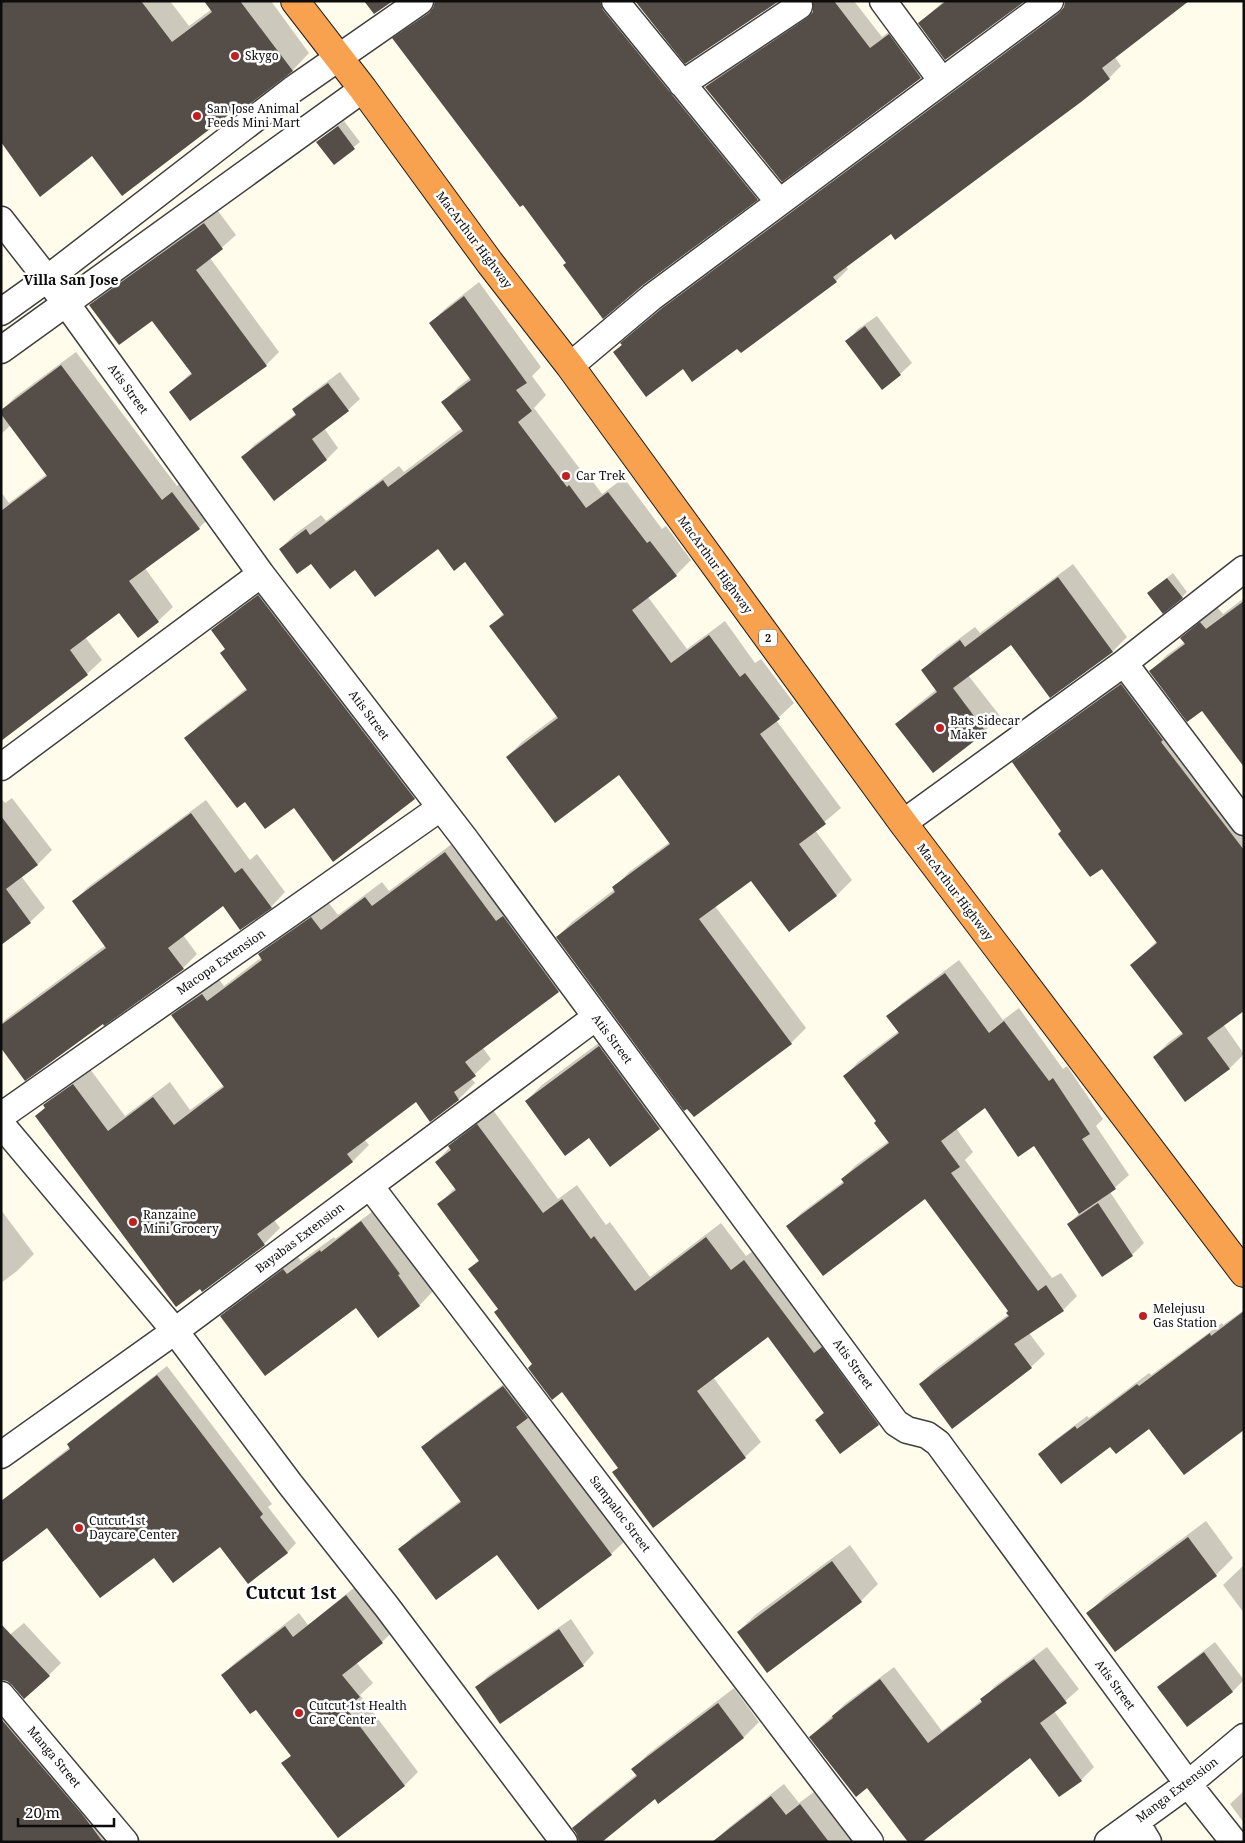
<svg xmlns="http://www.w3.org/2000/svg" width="1245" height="1843" font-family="'Noto Serif',serif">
  <rect width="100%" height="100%" fill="#fffceb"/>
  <path fill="#0003" d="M1,1H170L189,26L212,9L206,1H271L309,53L293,70L234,114L231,111Z
    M436,1H621L771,185L757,199L567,263L524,203L394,39L408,25L435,6Z
    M814,1H854L882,37L901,23L932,65L920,77L782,180L706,87L718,75L814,11Z
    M944,1H1023L919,23Z
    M1065,7L1115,57L1121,66L1109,78L891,233L846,266L848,269L836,281L738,347L683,367L615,352L634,331L675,296Z
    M344,121L360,142L334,163L317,142Z
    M218,211L236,235L210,258L279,352L266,365L170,392L192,372L152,319L91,305L104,292Z
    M479,282L541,367L532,376L546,395L534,408L583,473L585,471L602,494L624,478L662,529L666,526L691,560L676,575L648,597L687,649L725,621L755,663L761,659L794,703L776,720L841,808L815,830L852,880L837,895L789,931L751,879L715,906L806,1028L791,1043L557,937L572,922L615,889L614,888L629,872L670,842L619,774L507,757L522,742L558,715L491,626L504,613L466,560L439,548L355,568L311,562L280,549L295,534L321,515L326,521L399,466L404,472L462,428L443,402L458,387L471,377L430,323L446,308Z
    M877,316L912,363L900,374L847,341L858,329Z
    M76,352L177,486L187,478L213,514L199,528L145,568L173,607L158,621L138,637L119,611L85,637L102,660L87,674L1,739V492L9,503L47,474L11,425L1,434V406L3,409L15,397Z
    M340,372L360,399L348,410L324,428L338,448L327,459L274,499L243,457L254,445L297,413L294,409L305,398Z
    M1073,564L1127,637L1113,651L1050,696L1011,643L968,675L1000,716L985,731L933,772L897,724L911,710L937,689L923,670L937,655L975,627L980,633Z
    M1173,573L1187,592L1182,597L1154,588Z
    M272,582L428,785L415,798L334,861L294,806L245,801L186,739L199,725L247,688L226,648L213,630L226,616Z
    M1244,598V765L1203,709L1151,671L1167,655L1185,642L1182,638L1198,622L1217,607L1223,614Z
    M1137,670L1244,816V1009L1223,1024L1244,1054L1230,1068L1186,1100L1154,1057L1169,1042L1183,1032L1132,965L1157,941L1102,867L1062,831L1014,763L1029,747Z
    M1,798L5,803L12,798L52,850L38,864L21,876L45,908L30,922L1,944Z
    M206,800L250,860L257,854L285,892L271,907L223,905L183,935L197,954L183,968L103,1023L1,1046V1024L6,1019L106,945L73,902L88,887Z
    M461,837L575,975L558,991L483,1048L491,1059L471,1078L475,1083L459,1099L431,1120L416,1100L364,1139L369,1145L353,1161L274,1220L280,1228L264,1244L36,1116L46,1107L44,1105L61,1089L90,1069L125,1116L170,1082L190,1110L224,1085L172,1015L188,999L218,978L224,986L262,957L260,954L276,938L328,902L338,915L382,882L389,891Z
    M959,960L1003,1020L1019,1008L1063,1069L1067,1066L1103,1119L1096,1126L1129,1175L1110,1192L1144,1243L1132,1255L1102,1275L1068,1224L1080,1213L1035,1144L986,1106L956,1128L973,1152L965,1160L1052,1278L1061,1273L1077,1296L1063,1310L1029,1333L1045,1354L1031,1367L921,1384L934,1370L1009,1314V1311L925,1197L788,1226L801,1213L844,1181L842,1179L856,1165L889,1141L877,1121L845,1076L858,1062L899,1031L888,1017L902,1003Z
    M615,1031L675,1113L660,1128L611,1165L589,1136L526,1101L542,1085Z
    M493,1110L558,1199L577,1185L606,1225L610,1222L650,1277L721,1223L746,1256L760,1246L893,1409L878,1424L816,1420L825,1411L769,1336L713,1377L761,1442L745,1457L653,1526L619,1467L562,1391L533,1364L499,1309L470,1269L480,1259L439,1204L455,1188L436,1162L465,1131Z
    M376,1209L433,1291L420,1305L378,1336L357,1307L222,1316L236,1302L297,1256L301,1261L334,1237L335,1239Z
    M1,1210L34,1254L17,1271L1,1283Z
    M1244,1310V1429L1150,1427L1110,1445L1040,1454L1051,1443L1087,1416L1089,1418L1149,1373L1151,1375L1222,1323L1223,1325Z
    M167,1366L272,1504L268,1507L296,1543L287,1553L220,1545L154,1556L20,1488L29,1479L70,1447L68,1444L78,1435Z
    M517,1374L529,1415L624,1542L611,1554L400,1550L412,1537L461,1500L423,1447L435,1435Z
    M1206,1521L1233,1558L1216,1575L1088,1614L1105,1596Z
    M850,1545L878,1584L861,1601L767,1671L738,1632L755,1615Z
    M1244,1565V1613L1223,1585Z
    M360,1583L396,1628L382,1642L356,1662L373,1683L360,1695L418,1772L404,1786L283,1764L292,1755L256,1708L222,1675L236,1662L299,1613L308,1625Z
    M571,1619L594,1653L583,1665L477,1687L488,1676Z
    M24,1623L61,1663L49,1675L7,1680L1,1642Z
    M1215,1642L1244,1680L1233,1691L1159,1687L1171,1676Z
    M1047,1647L1079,1689L1054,1711L1094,1767L1081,1780L1031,1757L868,1787L810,1737L846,1703L894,1667L942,1731L982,1700L995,1686Z
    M734,1688L759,1722L744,1737L659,1802L655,1797L580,1839L574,1828L589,1813L637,1774L633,1769L648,1754Z
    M1,1692L125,1842H1Z
    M784,1784L799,1803L814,1792L852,1842H714L727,1829Z
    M1244,1791V1823L1230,1804Z"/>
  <path fill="#554e48" d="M1,1H141L172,42L212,12L204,1H240L293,71L234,116L231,113L122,196L92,156L40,197L1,142Z
    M364,1H393L374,14Z
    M435,1H600L603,10L758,200L643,285L603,319L563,265L566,263L523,205L520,207L392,38L429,13L433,8Z
    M635,1H779L685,64Z
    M813,1H834L870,48L889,34L921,78L782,182L705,87L807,18L813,12Z
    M946,1H1025L945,60L918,23Z
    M1065,1H1189L1102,68L1110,79L1081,102L895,240L891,234L833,277L837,282L741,353L737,349L692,382L683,369L646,397L613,352L622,345L620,343L661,309L1059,13L1064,7Z
    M338,126L355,149L334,165L316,142Z
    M204,223L223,249L196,270L267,366L190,421L169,392L192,374L152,321L119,345L89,305Z
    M464,296L527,383L516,390L532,411L518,422L567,487L569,485L586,508L608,492L647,543L650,541L677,576L632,610L671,663L709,635L740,677L745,673L780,719L760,734L826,824L799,844L837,896L789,932L751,881L699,919L792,1044L694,1117L687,1109L684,1111L556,937L615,892L612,887L670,844L619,775L555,823L506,757L558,718L489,626L504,615L465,562L454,571L438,549L375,597L355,570L330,589L311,564L297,574L279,549L306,529L310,535L383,480L388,487L463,431L441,402L471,380L429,323Z
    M865,326L901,375L882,390L845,341Z
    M61,365L162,500L172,492L200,529L129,581L159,622L138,638L119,613L70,650L88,675L1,741V511L47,476L1,414V410Z
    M328,383L349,411L312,439L327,460L274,501L241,457L296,415L292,409Z
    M1058,577L1113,652L1050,698L1011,645L953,688L986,732L933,773L895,724L937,692L921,670L960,640L965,647Z
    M1167,578L1183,598L1163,614L1147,593Z
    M258,595L415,799L333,862L294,808L265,829L245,802L237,808L184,738L247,690L220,653L225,649L211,630Z
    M1244,601V767L1202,711L1187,722L1149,671L1185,644L1180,638L1200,622L1206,629Z
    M1121,684L1163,740L1161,742L1244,850V1011L1207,1038L1230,1069L1185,1102L1153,1057L1183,1034L1130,965L1157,943L1102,869L1090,877L1058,834L1061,831L1012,762Z
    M191,813L235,873L242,868L272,908L240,930L223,906L168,948L184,969L104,1026L103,1024L25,1081L1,1048V1025L106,948L72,901Z
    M1,816L38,865L6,889L31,923L1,945Z
    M445,852L496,921L503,916L559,992L465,1062L476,1076L454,1092L459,1100L430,1122L416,1102L347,1154L353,1162L257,1234L265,1245L202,1292L200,1289L176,1307L35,1116L45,1108L43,1105L73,1084L108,1131L153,1097L174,1125L224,1087L171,1015L202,994L207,1001L262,960L258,954L311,917L321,930L365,897L372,906Z
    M945,973L989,1033L1004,1021L1049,1081L1053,1078L1090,1134L1082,1139L1116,1189L1079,1214L1034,1146L1018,1157L985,1108L941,1141L960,1167L951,1173L1038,1291L1046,1285L1064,1311L1014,1344L1032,1368L952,1429L919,1384L1009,1316L1006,1313L1008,1311L925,1199L823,1276L786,1226L844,1183L841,1179L889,1143L874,1123L876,1121L843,1076L899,1033L886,1016Z
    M599,1046L660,1129L610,1167L589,1138L565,1156L525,1101Z
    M477,1124L543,1213L562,1199L591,1239L594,1236L635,1291L706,1237L731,1270L744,1260L814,1353L822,1347L879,1425L840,1454L815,1420L824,1413L768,1337L697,1391L746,1458L653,1528L612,1472L618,1468L562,1392L552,1400L528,1368L532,1364L494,1312L498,1309L468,1269L479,1261L437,1204L456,1190L435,1162L451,1150L448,1146Z
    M1098,1203L1133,1256L1102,1277L1067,1224Z
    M361,1221L400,1274L398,1275L420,1306L378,1338L356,1308L265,1376L220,1316L283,1269L287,1274L320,1250L321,1252Z
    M1244,1311V1430L1184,1475L1149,1429L1116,1454L1110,1447L1061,1484L1038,1454L1075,1426L1077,1429L1137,1384L1139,1386L1210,1333L1211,1336Z
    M157,1375L263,1514L260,1517L288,1553L248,1584L220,1547L173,1583L154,1558L100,1598L47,1528L1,1563V1501L70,1449L67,1444Z
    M503,1386L528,1418L516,1427L612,1555L538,1610L497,1555L436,1600L398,1549L461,1502L421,1447Z
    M1188,1537L1217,1576L1115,1652L1086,1613Z
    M832,1561L862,1602L767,1673L737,1632Z
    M346,1595L383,1643L342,1675L360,1697L346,1708L405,1786L338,1838L281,1763L291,1756L256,1710L250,1714L221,1675L285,1626L293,1637Z
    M1,1624L50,1676L24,1699L12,1685L7,1681L1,1680Z
    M559,1629L584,1666L500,1724L475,1687Z
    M1204,1652L1233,1692L1187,1727L1157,1687Z
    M1034,1659L1067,1703L1040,1723L1082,1781L1059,1797L1030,1758L922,1842H908L867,1788L856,1797L809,1737L833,1718L832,1716L880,1679L928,1743L982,1702L980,1699Z
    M718,1703L744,1738L658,1804L655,1799L602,1842H579L576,1833L572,1828L637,1776L631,1769Z
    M1,1719L82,1814L103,1842H1Z
    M771,1796L786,1815L800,1804L829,1842H712Z"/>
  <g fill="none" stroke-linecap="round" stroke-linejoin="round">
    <defs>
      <path id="street" d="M615,1L779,202
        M883,1L942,81
        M682,84L799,6
        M1,220L66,303L261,574L465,839L896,1423L907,1430L927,1435L938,1443L1188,1784L1234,1842
        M1,312L47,279L292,90L420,1
        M1,350L363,89
        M570,366L652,297L1050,1
        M1124,663L1244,822
        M1,767L261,574
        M903,823L1124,663L1244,569
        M1,1116L440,808
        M1,1124L175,1331L290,1484L387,1607L564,1842
        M370,1186L870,1842
        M1,1455L175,1331L596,1017
        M1,1695L125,1842
        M1136,1822L1148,1842
        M1108,1842L1188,1784L1244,1737"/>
      <path id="highway" d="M295,1L363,89L490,263L570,366L903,823L1244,1273"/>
    </defs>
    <use href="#street" stroke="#3f3f3f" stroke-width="29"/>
    <use href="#highway" stroke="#1d1d1d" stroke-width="30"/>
    <use href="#street" stroke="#fff" stroke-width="26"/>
    <use href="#highway" stroke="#f8a250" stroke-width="28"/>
  </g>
  <g fill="#bf2123" stroke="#fff" stroke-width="2">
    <circle cx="235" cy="56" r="5"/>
    <circle cx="197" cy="116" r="5"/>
    <circle cx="566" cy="476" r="5"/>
    <circle cx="940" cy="728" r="5"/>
    <circle cx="133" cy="1222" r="5"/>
    <circle cx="1143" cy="1316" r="5"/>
    <circle cx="79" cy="1528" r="5"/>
    <circle cx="299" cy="1713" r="5"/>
  </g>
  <g text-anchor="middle" stroke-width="5" stroke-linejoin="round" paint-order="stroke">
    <rect fill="#fff" stroke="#555" stroke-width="1" x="759" y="629.5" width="18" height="17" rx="4"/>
    <g font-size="11" font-weight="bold" fill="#0c0c0c">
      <text x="768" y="642">2</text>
    </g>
    <g font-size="12" fill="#0c0c0c" stroke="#fff" text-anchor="start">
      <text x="245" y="60">Skygo</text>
      <text x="207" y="113">San Jose Animal<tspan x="207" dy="14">Feeds Mini Mart</tspan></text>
      <text x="576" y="480">Car Trek</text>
      <text x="950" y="725">Bats Sidecar<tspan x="950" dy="14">Maker</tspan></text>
      <text x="143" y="1219">Ranzaine<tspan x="143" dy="14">Mini Grocery</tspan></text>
      <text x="1153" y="1313">Melejusu<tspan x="1153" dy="14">Gas Station</tspan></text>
      <text x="89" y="1525">Cutcut 1st<tspan x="89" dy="14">Daycare Center</tspan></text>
      <text x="309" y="1710">Cutcut 1st Health<tspan x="309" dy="14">Care Center</tspan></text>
    </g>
    <g font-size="12" fill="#0c0c0c" stroke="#fff">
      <text transform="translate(474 240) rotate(53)" y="4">MacArthur Highway</text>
      <text transform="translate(128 389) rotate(54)" y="4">Atis Street</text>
      <text transform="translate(715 565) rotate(54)" y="4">MacArthur Highway</text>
      <text transform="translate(369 715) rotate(53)" y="4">Atis Street</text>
      <text transform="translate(955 892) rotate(53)" y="4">MacArthur Highway</text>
      <text transform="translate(221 962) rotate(-35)" y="4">Macopa Extension</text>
      <text transform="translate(612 1039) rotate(53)" y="4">Atis Street</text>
      <text transform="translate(300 1238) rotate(-37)" y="4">Bayabas Extension</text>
      <text transform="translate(853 1364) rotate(54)" y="4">Atis Street</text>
      <text transform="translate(620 1514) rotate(53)" y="4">Sampaloc Street</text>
      <text transform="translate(1115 1685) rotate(54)" y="4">Atis Street</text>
      <text transform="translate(54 1757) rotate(50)" y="4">Manga Street</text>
      <text transform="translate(1177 1790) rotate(-37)" y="4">Manga Extension</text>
    </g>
    <g font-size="14" font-weight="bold" fill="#0c0c0c" stroke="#fff">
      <text x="71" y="285">Villa San Jose</text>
    </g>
    <g font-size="18" font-weight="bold" fill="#0c0c0c" stroke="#fff">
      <text x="291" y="1599">Cutcut 1st</text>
    </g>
  </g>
  <rect width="1245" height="1843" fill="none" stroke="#0c0c0c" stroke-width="5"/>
  <path d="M18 1818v8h96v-8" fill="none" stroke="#0c0c0c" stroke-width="2.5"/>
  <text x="25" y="1818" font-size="15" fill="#0c0c0c" stroke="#ffffff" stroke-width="4" paint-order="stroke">20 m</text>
</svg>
